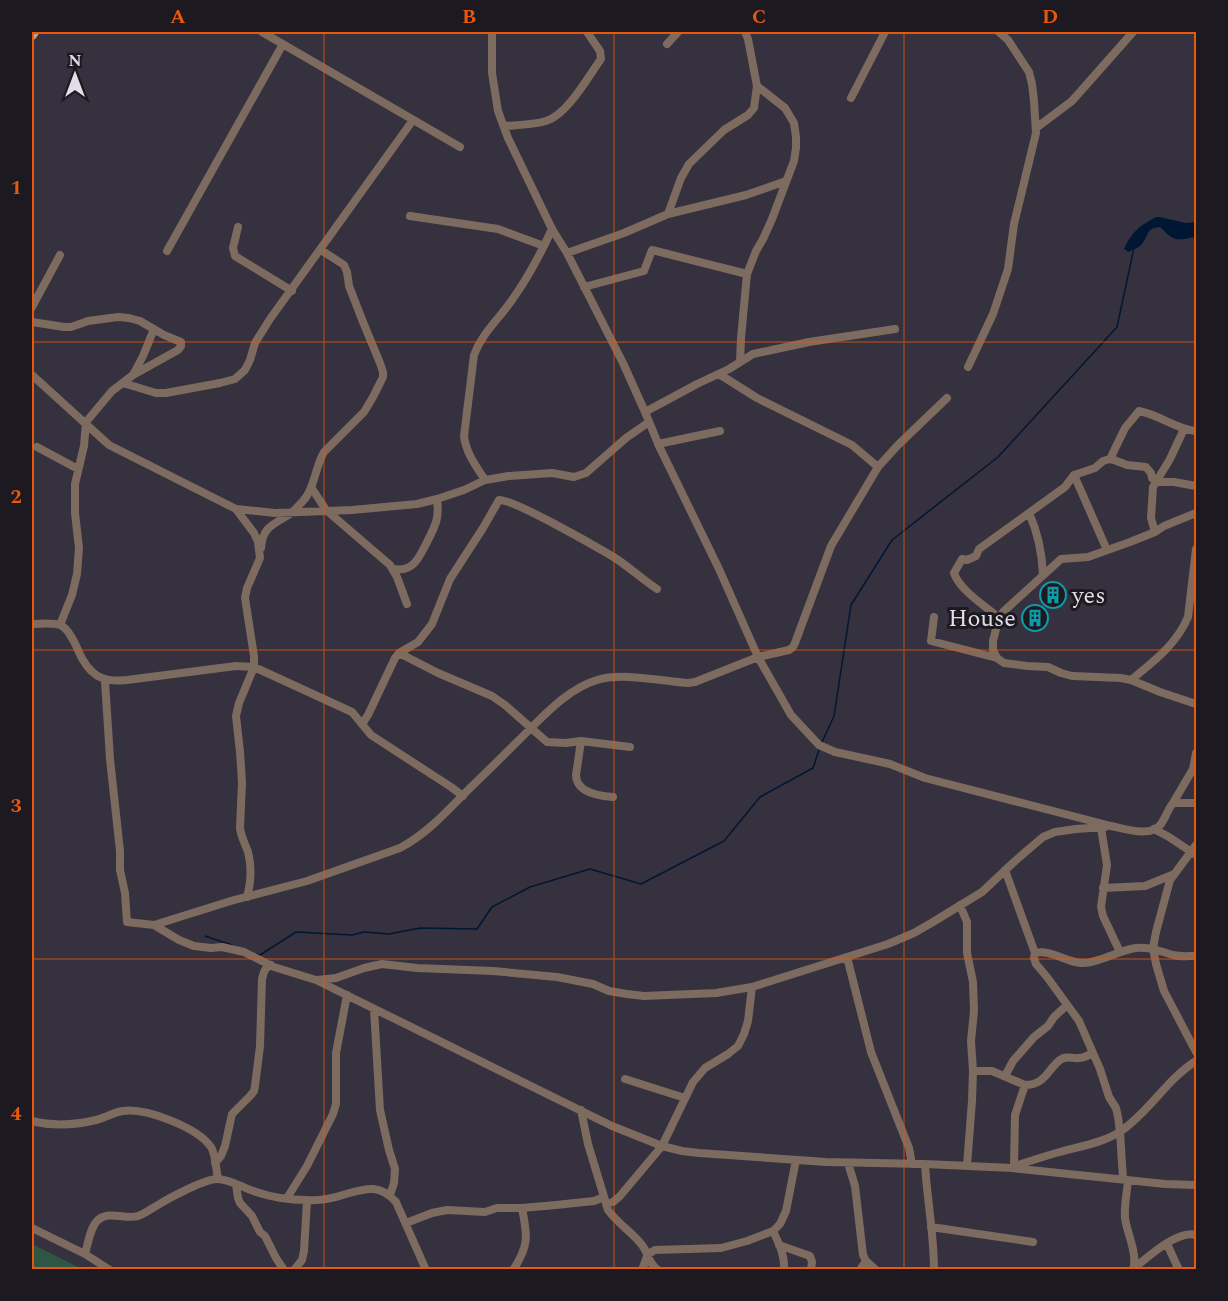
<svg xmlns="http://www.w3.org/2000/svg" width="1228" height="1301" font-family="Spectral,serif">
  <rect width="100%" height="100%" fill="#36313e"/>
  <path fill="#2f5645" d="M32,1244L82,1269H32Z"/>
  <path fill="#001734" d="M1156,217H1160L1186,223L1196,222V237C1175,240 1176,243 1160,227C1146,228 1149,235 1142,244C1139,248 1133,249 1129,252L1124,249C1132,232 1139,226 1156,217Z"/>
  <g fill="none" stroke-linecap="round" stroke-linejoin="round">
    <path stroke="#001734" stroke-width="1.5" d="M822,742L834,716L851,605L892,540L998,457L1117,327L1134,248
      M205,936L232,945
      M257,954L260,955L296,932L352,935L364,932L389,934L420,928L477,929L492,907L530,887L590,869L641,884L724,841L760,797L813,768L819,750"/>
    <path stroke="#7d6b5f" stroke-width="8" d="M262,32L460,147
      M492,32V73L498,111L508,138L552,229L567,253L623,363L645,412L659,446L719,569L758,657L791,715L819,745L835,752L890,764L925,778L1111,826C1125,829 1152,838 1161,824C1166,817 1168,809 1173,803H1196
      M667,44L678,32
      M851,98L885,32
      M504,126C517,125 533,125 546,121C567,115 588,77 601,59L600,51L587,32
      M1036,128L1072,101L1133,32
      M668,214L681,178L689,164L724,130L748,115L754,108L757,86L748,39L745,32
      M410,216L498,229L544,246
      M238,227L233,248L235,256L292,291
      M167,251L283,44
      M567,253L624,233L668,214L746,195L786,181
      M584,287L644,271L652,250L747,274
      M32,307L60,255
      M32,322L64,327H71L88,321L118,317L129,318L140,321L164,335L181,342V346L178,350L133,375
      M740,362L741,338L747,274L756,251L763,239L772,219L794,161L796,148V137L794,123L785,108L757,86
      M968,367L993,314L1008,269L1014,224L1036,133L1034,101L1032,84L1029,72L1008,40L999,32
      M719,374L757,398L852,445L878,467
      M32,375L109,445L236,509L254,533L258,542L260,558L247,588L245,598L254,656V667L239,703L236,716L240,752L242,782L240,828C241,837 245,843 248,852C252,867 251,882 247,897
      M123,383L156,393H166L220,383L235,379L245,370L250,360L255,343L270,319L413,120
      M645,412L697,384L729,369L753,354L809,342L895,329
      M658,444L720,431
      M37,447L78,469
      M1110,459L1125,428L1139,411C1160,415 1176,429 1196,431
      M1074,475L1107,550
      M485,480C476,466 466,453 464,436L474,355C482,333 499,319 512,300C527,279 541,253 552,229
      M311,487L326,510L390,565L397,577L407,604
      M236,509L275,513L352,510L417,504L437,499L464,490L485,480L509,476L552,473L574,477L586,473L626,438L649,422
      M1029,513C1038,533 1042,553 1043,574
      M1196,513L1164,526L1155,532L1130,542L1088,557L1061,559L1003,612L996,629L993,641V650L997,658L1004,663L1027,666L1048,667L1061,673L1072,676L1121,678L1131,680L1160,692L1196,704
      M1155,532L1151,518L1153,487L1170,459L1184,429
      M261,548C263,526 273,525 290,514C294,511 299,505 303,501C315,488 315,467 324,452L364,412L373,397L383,377V372L380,363L363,322L349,286L347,272L344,265L321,250
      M393,569C412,572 418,560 425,546C434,528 440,520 437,499
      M934,617L931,641L997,658
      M1000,619C986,606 960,591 954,573L962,559L967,560L976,556L979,549L1065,487L1074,475L1095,468L1103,461L1110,459L1114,460L1127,465L1146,467L1151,473L1152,478L1156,482H1174L1196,486
      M32,624C40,624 52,622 60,625C64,627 68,631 70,635C76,643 78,652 83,660C94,679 107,682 127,680L236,666L254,667L352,712L371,735L451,787L463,796
      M60,625L72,595L77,574L79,548L75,513V484L84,446L86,422L112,391L133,375L143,356L154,329
      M399,653L438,673L492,696L505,705L547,742L566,743L581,741L630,747
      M1131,680C1154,661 1176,645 1188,617L1196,549
      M105,681L110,759L120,851V870L125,893L127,922L154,925L179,940L194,946L211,948L222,947L244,952L274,967L316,980L612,1126L662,1146L682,1151L699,1153L826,1162L925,1164L1012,1168L1165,1184L1196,1185
      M362,724L368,715L395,658L399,653L418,642L432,624L450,579L483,528L499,500C513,499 595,546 612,556C628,566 642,579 657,589
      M581,741L576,775C576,793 599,796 613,797
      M1173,803L1193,769L1196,753
      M1101,828L1107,865L1101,907L1103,916L1120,952
      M1154,829L1169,837L1196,855
      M1196,845L1170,880L1156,932L1153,948L1156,964L1164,991L1196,1052
      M1005,870L1035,953L1034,958L1036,964L1047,977L1079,1021L1100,1069L1109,1097L1116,1108L1118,1117L1120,1132L1123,1179
      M1103,888L1145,886L1172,875
      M960,905L967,922V953L973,982L974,1011L971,1041L973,1071L972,1101L967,1165
      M154,925L234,900L307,881L400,848C428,833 447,811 469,789C490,769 511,748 531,728C550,709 571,688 597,680C621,672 662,681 688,683L695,682L758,657L789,650L793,647L795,643L831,546L878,467L898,445L947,398
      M1035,953C1050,949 1066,962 1081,963C1097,964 1119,950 1136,948C1151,947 1159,951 1173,955C1181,957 1189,956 1196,956
      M847,957L871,1052L909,1148L912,1164
      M317,980L336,978L364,968L382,964L417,968L493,971L557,977L593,984L609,991L627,994L644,996L716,993L752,987L888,944L914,933L933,922L982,892L1015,861L1043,837L1055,832L1076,829L1105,827
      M374,1009L380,1110L389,1150L395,1169L394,1183L390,1195
      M973,1071H992L1025,1085C1045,1085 1047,1070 1060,1060C1066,1055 1072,1059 1079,1058C1084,1058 1089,1055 1093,1053
      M1005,1076L1013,1061L1034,1037L1048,1026L1054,1017L1067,1005
      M625,1079L685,1098
      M581,1110L588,1144L608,1210C618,1224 632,1232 642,1245C649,1254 648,1263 658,1270
      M32,1121C52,1126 75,1125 96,1120C105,1118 114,1112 123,1111C146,1108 197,1127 211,1147C216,1155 216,1170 218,1179
      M215,1163L221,1156L225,1146L232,1114L250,1096L254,1091L255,1086L260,1046L262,979C264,972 264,968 271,965
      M848,1163L855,1186L863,1255L866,1261L876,1270
      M925,1164C927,1199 934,1234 934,1270
      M1014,1166L1015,1115L1025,1085
      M1015,1166C1030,1161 1045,1156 1060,1152C1081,1146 1103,1143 1121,1131C1150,1111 1167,1079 1196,1061
      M1128,1180C1127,1192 1124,1206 1125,1218C1127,1234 1138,1253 1133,1270
      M236,1185L238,1198L240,1203L252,1216L260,1232L265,1236L276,1258L284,1270
      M287,1198L307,1166L333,1114L336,1104V1053L347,995
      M606,1204L613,1202L620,1196L662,1146L693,1082L705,1068L728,1054L738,1046L744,1034L748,1021L752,987
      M406,1223L432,1213L447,1210L485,1212L497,1208H522L556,1205L594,1201L604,1197
      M931,1227L1033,1242
      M32,1228L85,1254L110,1270
      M773,1231C779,1244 785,1255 784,1270
      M1167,1244L1179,1270
      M779,1245L810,1256L812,1262L811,1270
      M85,1254C88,1244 90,1227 98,1220C109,1210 126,1220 138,1216C145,1214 152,1208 158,1205C169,1198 205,1179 217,1179C230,1179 243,1188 256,1192C271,1197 290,1200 306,1200C319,1201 334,1198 346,1194C367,1188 380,1184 396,1202L426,1270
      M1133,1269C1147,1258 1178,1229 1196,1235
      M294,1270L302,1260L304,1251L307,1201
      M513,1270C530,1245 527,1234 522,1208
      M642,1270L648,1254L655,1250L721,1248L747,1241L773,1231L780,1224L786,1211L796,1160
      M860,1270L866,1261"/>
    <path stroke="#c5a088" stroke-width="10" d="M32,35L34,32"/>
  </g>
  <path fill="none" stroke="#e8590c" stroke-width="1.5" stroke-opacity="0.55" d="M324,32V1270M614,32V1270M904,32V1270M32,342H1196M32,650H1196M32,959H1196"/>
  <defs>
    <symbol id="building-ring" viewBox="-11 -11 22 22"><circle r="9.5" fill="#1c1a20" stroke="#0f9aa8" stroke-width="1.5"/><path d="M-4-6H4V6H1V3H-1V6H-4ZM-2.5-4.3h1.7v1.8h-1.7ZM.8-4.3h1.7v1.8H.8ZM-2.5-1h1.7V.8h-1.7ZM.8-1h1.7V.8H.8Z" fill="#0f9aa8"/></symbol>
  </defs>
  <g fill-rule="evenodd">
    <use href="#building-ring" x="1038" y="580" width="30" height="30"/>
    <use href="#building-ring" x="1020" y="603" width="30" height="30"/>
  </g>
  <g text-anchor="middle" stroke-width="6" stroke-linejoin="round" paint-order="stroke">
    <g font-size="24" fill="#e1dee7" stroke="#1c1a20" text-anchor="start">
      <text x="1072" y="603">yes</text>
      <text x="1016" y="626" text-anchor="end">House</text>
    </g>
  </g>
  <rect width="1228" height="1301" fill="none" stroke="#1c1a20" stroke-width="66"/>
  <g transform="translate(75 75)" stroke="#1c1a20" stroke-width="4.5" paint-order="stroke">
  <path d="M0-4.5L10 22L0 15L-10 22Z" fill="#e1dee7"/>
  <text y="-9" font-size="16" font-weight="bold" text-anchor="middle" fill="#e1dee7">N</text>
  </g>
  <rect x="33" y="33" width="1162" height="1235" fill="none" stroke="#e8590c" stroke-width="2"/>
  <g font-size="20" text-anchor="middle" font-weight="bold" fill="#e8590c">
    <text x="178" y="23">A</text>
    <text x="469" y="23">B</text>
    <text x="759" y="23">C</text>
    <text x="1050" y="23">D</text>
    <text x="16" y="194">1</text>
    <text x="16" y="503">2</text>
    <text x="16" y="812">3</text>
    <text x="16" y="1120">4</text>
  </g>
</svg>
